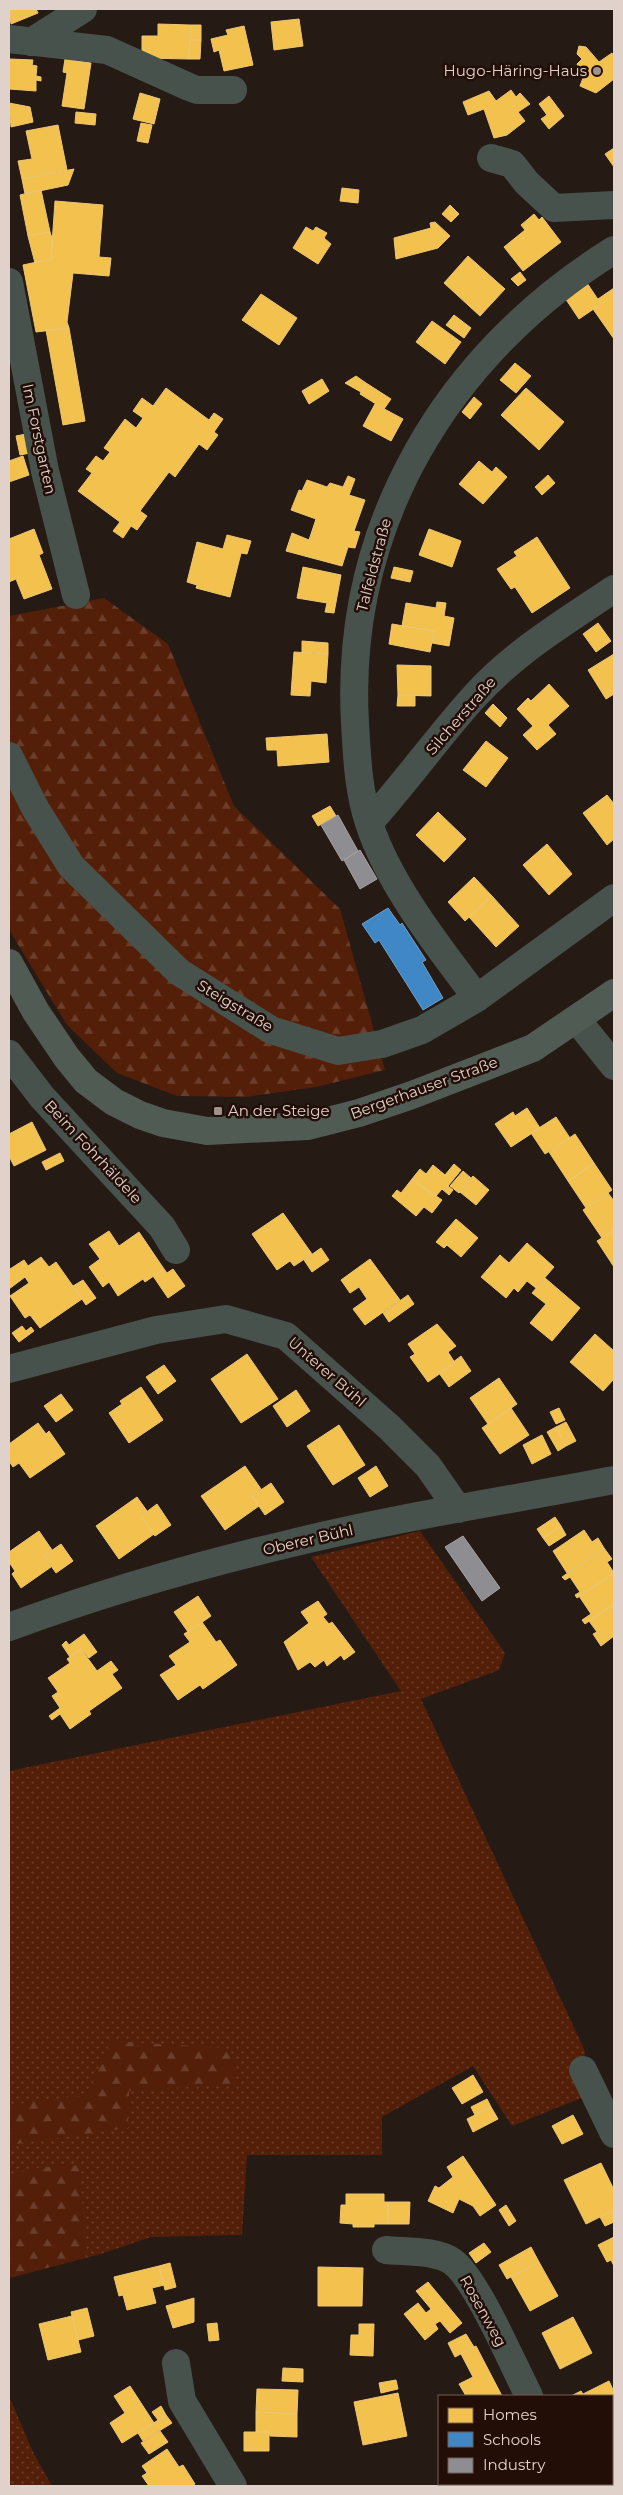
<svg xmlns="http://www.w3.org/2000/svg" width="623" height="2495" font-family="Montserrat,sans-serif">
  <defs>
    <pattern id="grass-dots" width="8" height="8" patternUnits="userSpaceOnUse" patternTransform="scale(1.25)"><rect width="8" height="8" fill="#531f08"/><path d="M2 2h.1M6 6h.1" fill="none" stroke="#6b3e2b" stroke-width="1.8" stroke-linecap="round"/></pattern>
    <pattern id="forest-firs" width="22" height="20" patternUnits="userSpaceOnUse" patternTransform="scale(1.25)"><rect width="22" height="20" fill="#531f08"/><path d="M5 1l3.5 6h-7zM16 11l3.5 6h-7z" fill="#6b3e2b"/></pattern>
  </defs>
  <rect width="100%" height="100%" fill="#261a15"/>
  <path fill="url(#grass-dots)" d="M420,1531L505,1653L499,1670L421,1699L585,2051L581,2098L512,2126L473,2066L382,2117V2155H247L242,2235L151,2237L101,2254L9,2278V1771L401,1691L311,1557Z
    M9,2396L33,2452L52,2486H9Z"/>
  <path fill="url(#forest-firs)" d="M104,598L168,644L234,806L340,909L385,1070L316,1087L246,1097L177,1096L117,1073L67,1025L11,933L9,927V616Z
    M111,2041L226,2048L236,2063L233,2084L129,2091L128,2128L9,2145V2105L87,2095Z
    M79,2165L87,2257L9,2278V2174L34,2168Z"/>
  <path fill="#f2c14e" stroke="#edc674" d="M9,9H36L38,13L11,24Z
    M299,19L303,46L274,50L271,22Z
    M158,24L190,25L189,59L142,58V36H158Z
    M190,25H201V40H190Z
    M244,26L253,65L224,71L219,50L214,52L211,39L228,35L226,30Z
    M190,40H201L200,59H189Z
    M579,46L586,47L599,62L612,53L614,57V79L596,93L580,86L583,78L577,64L582,59L577,54Z
    M10,59L33,60L32,65L37,66L36,76L41,77V81L36,80V91L9,89Z
    M65,59L91,63L84,109L62,106L67,73L63,72Z
    M511,90L516,97L520,93L530,104L518,112L525,121L507,135L494,138L484,109L468,115L463,102L489,91L496,101Z
    M140,93L160,99L154,124L133,119Z
    M549,96L564,116L549,129L541,119L547,115L539,104Z
    M9,103L30,107L33,122L11,127Z
    M76,112L96,114L95,125L75,123Z
    M141,123L152,125L148,143L137,141Z
    M58,125L67,170L22,179L18,161L32,159L26,131Z
    M614,148V167L605,154Z
    M74,169L68,185L25,194L22,179Z
    M342,188L359,190L358,203L340,201Z
    M41,190L50,232L28,236L20,195Z
    M55,201L103,205L99,257L111,258L109,276L73,273L67,322L69,328L36,332L23,265L51,259Z
    M450,205L459,214L451,222L442,214Z
    M534,214L539,220L542,217L561,242L523,271L504,247L525,230L521,225Z
    M435,222L450,236L438,248L396,259L394,238L431,228L430,223Z
    M306,227L313,231L316,227L327,233L324,238L331,244L318,264L293,248Z
    M50,232L53,241L51,259L35,263L28,236Z
    M468,256L505,289L480,316L444,283Z
    M520,272L526,280L518,286L511,279Z
    M587,283L601,304L579,319L565,298Z
    M614,288V339L593,309L601,304L598,299Z
    M261,294L297,318L279,345L242,320Z
    M454,315L471,328L464,338L446,325Z
    M432,321L461,342L445,364L416,342Z
    M69,328L85,421L63,425L46,330Z
    M515,363L531,376L516,393L500,380Z
    M356,376L366,383L361,392L345,383Z
    M322,379L329,391L309,404L302,391Z
    M366,383L391,399L384,409L360,394Z
    M166,388L209,420L214,413L223,419L214,432L218,435L207,450L199,444L175,477L169,472L140,511L147,516L137,530L131,526L123,538L113,531L120,522L78,491L92,473L86,469L96,456L103,461L110,452L104,448L125,419L136,428L143,418L133,411L142,398L153,406Z
    M526,388L564,422L539,450L501,415Z
    M474,397L482,404L470,419L462,412Z
    M375,404L403,419L391,441L363,426Z
    M26,434L30,453L20,455L16,436Z
    M23,456L29,475L9,482V461Z
    M479,461L492,472L496,467L507,477L483,504L459,484Z
    M548,475L555,483L542,495L535,487Z
    M348,476L355,479L349,495L365,500L354,531L360,532L355,548L348,547L342,566L286,551L292,533L309,540L316,519L291,510L299,490L302,491L307,480L327,487L330,483L343,487Z
    M34,529L43,553L39,555L52,589L24,599L16,579L9,582V539Z
    M429,529L461,541L452,567L419,555Z
    M227,535L251,541L247,554L241,553L230,597L196,588L197,585L187,582L197,542L223,549Z
    M537,537L570,588L532,613L515,587L511,589L497,569L517,556L514,552Z
    M303,567L341,575L334,613L325,612L327,603L297,598Z
    M394,567L413,571L410,582L391,578Z
    M437,602L446,603L444,616L454,618L449,646L432,643L434,631L402,626L406,603L436,608Z
    M598,623L611,641L596,652L583,634Z
    M392,624L434,631L430,652L389,644Z
    M302,641L328,643V654L302,652Z
    M294,652L328,654L326,683L311,681L310,696L291,695Z
    M614,654V694L606,699L588,670Z
    M397,665L431,666V696L398,695Z
    M549,684L569,706L548,725L556,734L537,750L523,735L533,726L517,709L528,698L531,701Z
    M398,695H415V706H397Z
    M493,704L507,718L500,727L485,713Z
    M327,734L329,762L278,766L277,750H267L266,738Z
    M486,741L508,758L486,787L463,770Z
    M607,795L614,804V839L607,845L583,813Z
    M330,806L336,816L318,826L312,816Z
    M438,812L466,839L444,862L416,835Z
    M547,844L572,874L549,895L523,865Z
    M474,877L492,896L465,921L448,902Z
    M492,896L519,926L496,947L469,917Z
    M527,1108L540,1128L511,1147L495,1124L513,1112L515,1116Z
    M556,1117L570,1138L545,1154L531,1133Z
    M32,1122L46,1150L14,1166L9,1156V1134Z
    M575,1134L594,1163L568,1181L549,1152Z
    M60,1153L64,1161L46,1170L42,1162Z
    M594,1163L612,1190L586,1208L568,1181Z
    M454,1164L461,1170L448,1186L453,1190L449,1195L442,1189L436,1196L432,1195L412,1179L420,1169L426,1174L433,1165L445,1175Z
    M463,1171L471,1178L459,1193L450,1186Z
    M473,1176L489,1190L476,1205L460,1192Z
    M412,1179L442,1200L432,1213L424,1207L416,1216L392,1196L397,1190L401,1193Z
    M608,1193L614,1201V1230L602,1238L583,1210Z
    M283,1213L312,1254L294,1266L290,1261L277,1270L252,1234Z
    M456,1219L478,1238L461,1257L447,1245L444,1248L436,1242Z
    M614,1230V1267L597,1241Z
    M109,1231L119,1246L139,1232L164,1269L145,1282L143,1279L118,1296L109,1282L103,1287L89,1267L100,1259L89,1244Z
    M527,1243L554,1267L536,1288L527,1281L518,1292L514,1288L506,1298L481,1277L500,1255L509,1263Z
    M321,1248L329,1260L312,1272L304,1260Z
    M41,1257L49,1267L56,1262L82,1299L40,1328L30,1315L25,1318L10,1296L29,1283L25,1277L9,1289V1267L10,1269L24,1260L28,1266Z
    M370,1259L400,1300L365,1325L353,1309L367,1299L359,1287L350,1293L341,1280Z
    M164,1269L167,1273L173,1269L185,1286L168,1298L153,1276Z
    M545,1278L580,1308L552,1341L530,1323L546,1304L532,1293Z
    M83,1280L96,1298L86,1305L73,1286Z
    M408,1295L414,1304L389,1322L383,1313Z
    M437,1324L456,1346L448,1352L455,1363L428,1382L410,1357L415,1354L408,1344Z
    M22,1326L26,1331L31,1327L34,1331L19,1342L12,1333Z
    M595,1334L614,1351V1379L603,1391L570,1362Z
    M247,1354L278,1399L241,1423L211,1379Z
    M461,1356L471,1371L449,1387L439,1373Z
    M164,1365L176,1381L158,1394L146,1377Z
    M499,1378L517,1404L488,1424L470,1398Z
    M141,1387L163,1420L129,1443L109,1413L122,1404L120,1401Z
    M296,1390L310,1411L287,1427L273,1406Z
    M61,1394L73,1410L56,1422L44,1406Z
    M511,1408L529,1435L500,1454L482,1428Z
    M559,1408L565,1420L556,1424L550,1412Z
    M566,1422L576,1441L566,1446L556,1427Z
    M38,1423L46,1434L49,1431L65,1454L30,1478L19,1463L13,1467L9,1461V1444Z
    M339,1425L365,1465L333,1485L307,1446Z
    M556,1427L566,1446L558,1451L547,1432Z
    M542,1435L551,1454L532,1464L523,1445Z
    M245,1466L261,1489L252,1496L259,1506L225,1530L201,1496Z
    M376,1466L388,1486L370,1497L358,1478Z
    M271,1483L284,1502L265,1515L252,1496Z
    M137,1497L147,1511L141,1516L154,1534L119,1559L96,1526Z
    M157,1504L171,1525L155,1536L141,1516Z
    M555,1517L561,1526L543,1538L537,1529Z
    M561,1526L566,1535L549,1546L543,1538Z
    M584,1530L592,1542L598,1538L604,1548L567,1573L553,1551Z
    M39,1531L52,1550L44,1556L51,1567L21,1588L12,1574L15,1571L9,1562V1552Z
    M61,1544L73,1561L56,1573L44,1556Z
    M604,1548L612,1559L607,1562L614,1573L577,1598L575,1595L580,1592L570,1577L565,1580L562,1577Z
    M614,1573V1604L585,1624L582,1620L591,1614L579,1596Z
    M198,1596L211,1616L188,1632L174,1612Z
    M318,1601L327,1614L323,1617L329,1624L332,1622L355,1652L344,1660L341,1655L327,1666L324,1660L315,1667L310,1662L298,1670L284,1642L309,1623L301,1612Z
    M614,1604V1636L601,1646L593,1634L597,1632L589,1621Z
    M202,1622L216,1642L220,1640L237,1665L203,1689L200,1685L178,1700L160,1675L176,1665L169,1656L190,1642L184,1634Z
    M84,1634L97,1652L89,1658L81,1649L70,1657L62,1645L66,1641L69,1645Z
    M81,1649L97,1671L111,1661L118,1670L112,1674L122,1688L89,1711L91,1714L70,1729L60,1714L52,1720L49,1716L60,1708L52,1696L58,1692L48,1678L70,1663L67,1659Z
    M473,2075L483,2092L462,2104L452,2088Z
    M487,2099L491,2107L475,2115L471,2107Z
    M491,2107L498,2119L473,2132L467,2119Z
    M573,2115L583,2134L562,2144L552,2126Z
    M463,2156L496,2205L480,2216L473,2206L459,2199L453,2213L428,2201L435,2186L439,2188L453,2177L447,2167Z
    M601,2163L614,2190V2210L586,2224L564,2180Z
    M346,2194H384V2202H388V2224H374V2227H353V2224L340,2223L341,2205H346Z
    M388,2202H410L409,2224H388Z
    M506,2205L516,2221L509,2226L499,2210Z
    M614,2210V2222L605,2226L600,2217Z
    M614,2237V2266L611,2260L607,2262L598,2245Z
    M484,2243L491,2252L476,2263L469,2253Z
    M531,2247L539,2262L507,2279L499,2265Z
    M539,2262L558,2296L530,2311L511,2277Z
    M170,2263L176,2287L165,2290L159,2266Z
    M159,2266L164,2285L152,2288L156,2303L127,2310L123,2295L119,2296L114,2277Z
    M318,2267L363,2268L362,2306H318Z
    M428,2282L462,2323L450,2333L440,2321L435,2324L438,2329L425,2340L404,2314L418,2303L426,2313L431,2309L416,2291Z
    M194,2298V2322L173,2328L166,2306Z
    M87,2308L94,2336L78,2340L71,2312Z
    M72,2316L81,2352L48,2360L39,2324Z
    M573,2317L592,2353L560,2369L542,2333Z
    M217,2323L219,2340L209,2341L207,2324Z
    M359,2324H374L373,2356L350,2355L351,2335H359Z
    M466,2334L474,2347L455,2357L448,2343Z
    M476,2346L502,2396H466L459,2384L473,2377L461,2354Z
    M283,2368L303,2369V2382L282,2381Z
    M396,2380L398,2389L381,2393L379,2383Z
    M609,2381L614,2392V2418L612,2419V2396H584L583,2394Z
    M130,2386L154,2423L122,2443L110,2423L125,2413L114,2396Z
    M257,2389L298,2390L297,2414L256,2412Z
    M581,2391L584,2396H571Z
    M398,2393L407,2436L363,2445L354,2402Z
    M161,2406L166,2415L158,2420L152,2412Z
    M256,2412L297,2414V2437L270,2436L269,2432H256Z
    M166,2415L172,2423L143,2441L138,2433Z
    M160,2431L168,2442L149,2454L141,2443Z
    M244,2432H269V2451H244Z
    M167,2449L179,2467L183,2465L195,2484L192,2486H149L142,2476L147,2473L142,2466Z
    M614,2465V2486H613L612,2466Z"/>
  <path fill="#3f88c5" stroke="#6f9ec7" d="M388,908L400,925L402,923L426,960L422,962L443,998L423,1010L379,940L375,943L362,924Z"/>
  <path fill="#8d8d92" stroke="#a6a1a3" d="M338,815L358,851L342,861L321,825Z
    M360,850L377,879L360,889L344,860Z
    M463,1536L500,1588L482,1601L445,1547Z"/>
  <g fill="none" stroke-linecap="round" stroke-linejoin="round">
    <path stroke="#48524c" stroke-width="28" d="M9,39L107,50L189,87L197,90H233
      M31,42L83,9
      M491,158L512,164L527,183L554,208L614,205
      M9,282L45,471L76,595
      M9,756L35,808L71,866L179,972L271,1030L338,1051L382,1044L422,1030L477,998L614,898
      M369,823C405,783 437,738 473,698C513,653 565,622 614,589
      M477,998C439,948 388,883 369,823C358,790 357,756 355,723C344,524 448,353 614,250
      M577,1020L614,1066
      M9,1054L42,1097L162,1227L176,1250
      M9,1369L156,1330L226,1319L286,1336L389,1427L428,1466L458,1509
      M9,1627C99,1594 191,1567 284,1545C393,1518 504,1501 614,1480
      M583,2070L614,2134
      M386,2250C405,2252 437,2250 453,2262C477,2280 514,2367 529,2396
      M176,2363L182,2401L233,2486
      M574,2484L575,2486"/>
    <path stroke="#505b54" stroke-width="28" d="M9,963L36,1012L67,1058L86,1081L114,1102L140,1115L163,1123L207,1131L308,1126L359,1113L412,1095L533,1048L614,993"/>
  </g>
  <g fill="#9f918b" stroke="#220e06" stroke-width="2">
    <circle cx="597" cy="71" r="5"/>
    <rect x="213" y="1106" width="10" height="10" rx="2.5"/>
  </g>
  <g text-anchor="middle" stroke-width="5" stroke-linejoin="round" paint-order="stroke">
    <g font-size="15" fill="#e0d1cb" stroke="#220e06" text-anchor="end">
      <text x="587" y="76">Hugo-Häring-Haus</text>
      <text x="228" y="1116" text-anchor="start">An der Steige</text>
    </g>
    <g font-size="15" fill="#e0d1cb" stroke="#220e06">
      <text transform="translate(39 439) rotate(78)" y="5">Im Forstgarten</text>
      <text transform="translate(374 565) rotate(-75)" y="5">Talfeldstraße</text>
      <text transform="translate(461 716) rotate(-49)" y="5">Silcherstraße</text>
      <text transform="translate(235 1006) rotate(31)" y="5">Steigstraße</text>
      <text transform="translate(424 1088) rotate(-20)" y="5">Bergerhauser Straße</text>
      <text transform="translate(93 1152) rotate(47)" y="5">Beim Fohrhäldele</text>
      <text transform="translate(327 1372) rotate(41)" y="5">Unterer Bühl</text>
      <text transform="translate(308 1540) rotate(-13)" y="5">Oberer Bühl</text>
      <text transform="translate(483 2311) rotate(61)" y="5">Rosenweg</text>
    </g>
  </g>
  <rect width="623" height="2495" fill="none" stroke="#e0d1cb" stroke-width="20"/>
  <rect x="438" y="2395" width="175" height="90" fill="#220e06" stroke="#6e5c55"/>
  <rect x="448" y="2408" width="25" height="15" fill="#f2c14e" stroke="#6e5c55"/>
  <text x="483" y="2420" font-size="15" fill="#e0d1cb">Homes</text>
  <rect x="448" y="2432" width="25" height="15" fill="#3f88c5" stroke="#6e5c55"/>
  <text x="483" y="2445" font-size="15" fill="#e0d1cb">Schools</text>
  <rect x="448" y="2458" width="25" height="15" fill="#8d8d92" stroke="#6e5c55"/>
  <text x="483" y="2470" font-size="15" fill="#e0d1cb">Industry</text>
</svg>
